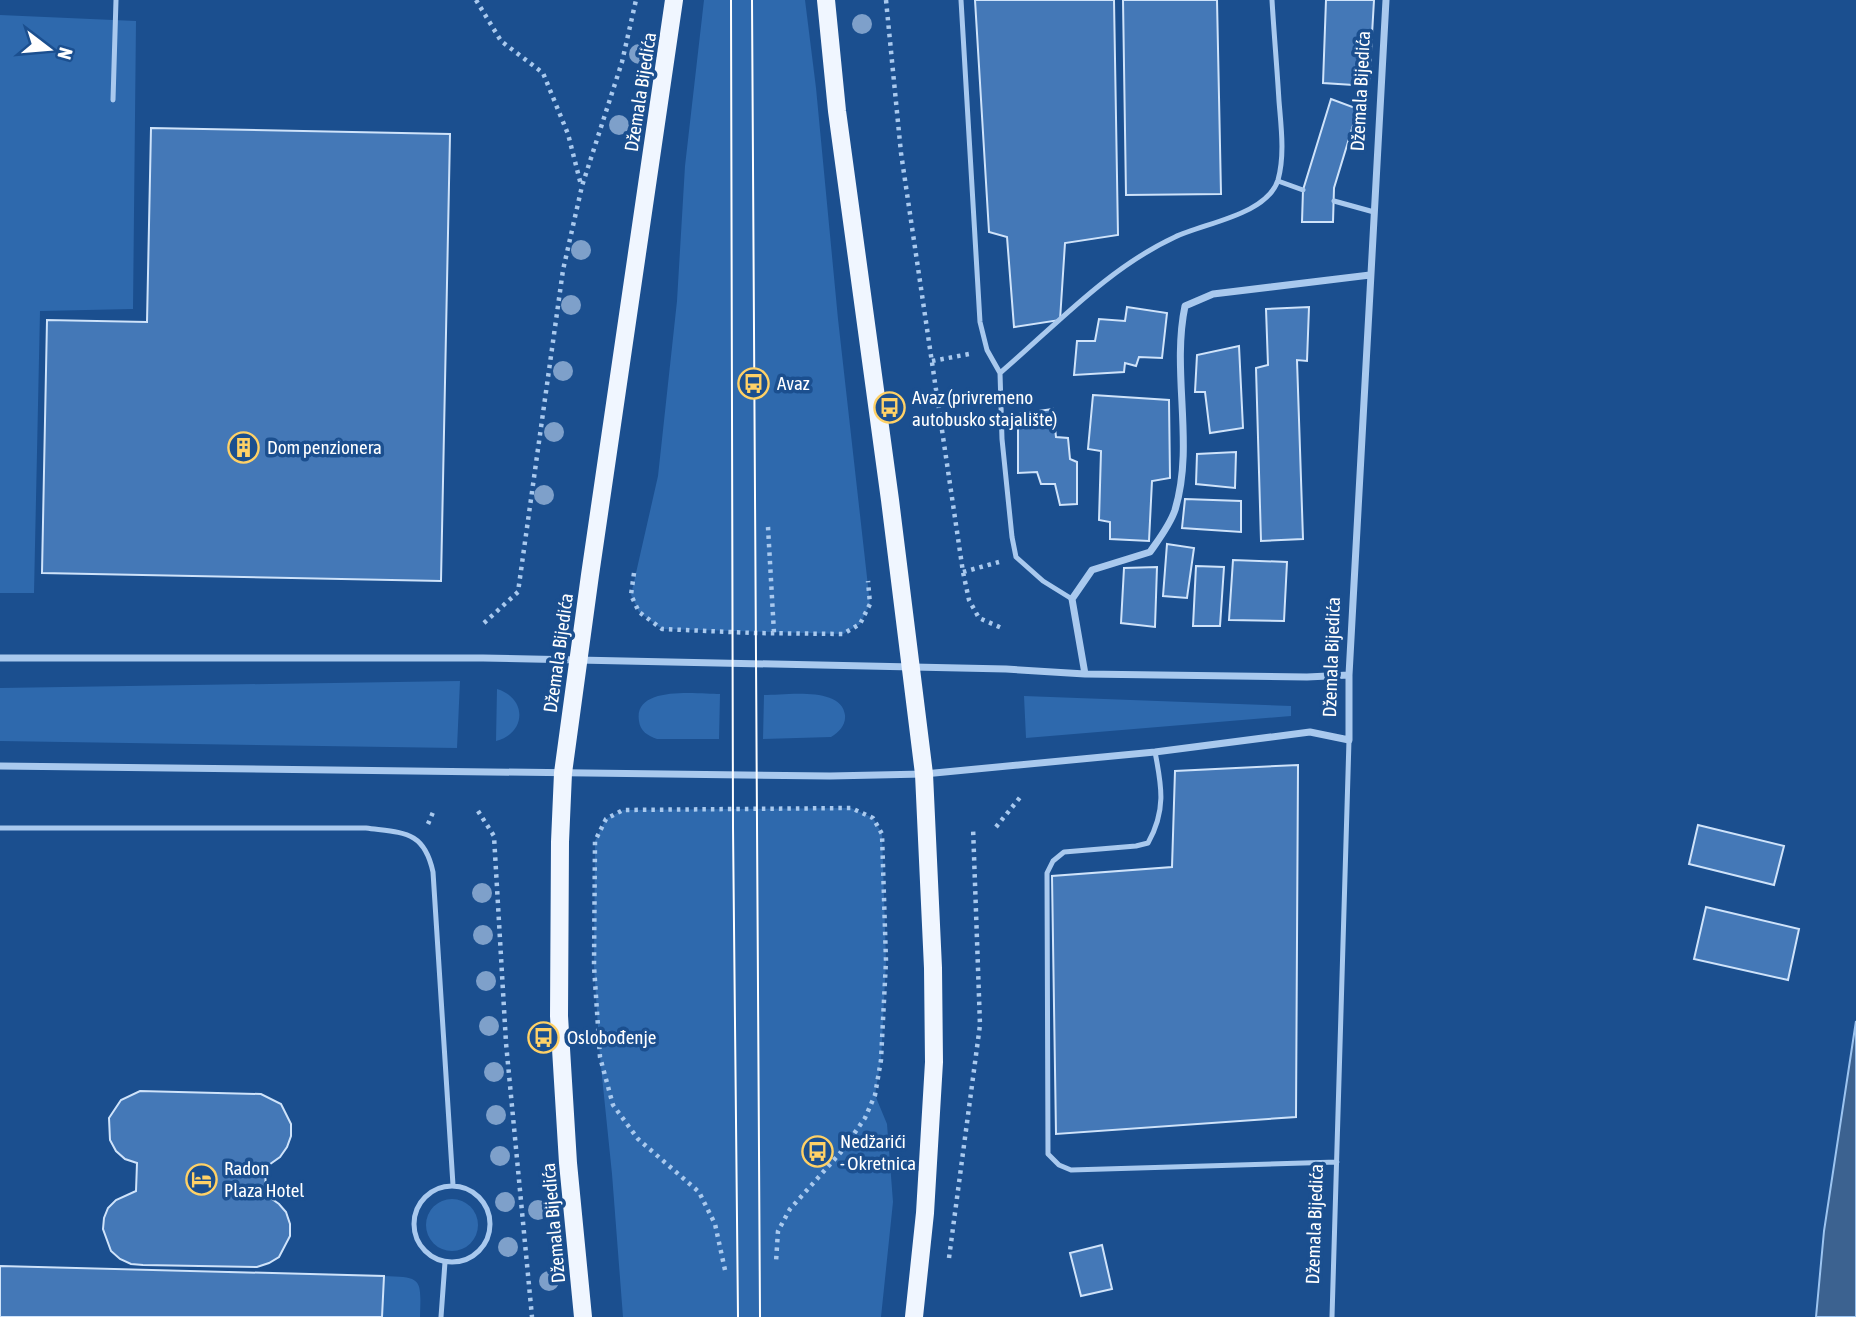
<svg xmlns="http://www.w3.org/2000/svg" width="1856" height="1317" font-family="'Asap Condensed',sans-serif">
  <rect width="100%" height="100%" fill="#1b4f8f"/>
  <path fill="#2e69ad" d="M704,0H805L816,88L838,319L870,604L860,624L843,634L662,629L639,612L631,595L658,476L677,301L685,166Z
    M0,15L136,21L133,309L40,311L34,593H0Z
    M460,681L457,748L0,741V688Z
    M497,689C527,698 527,733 496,741Z
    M720,694L719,739H657C648,736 640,731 639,721C633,685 698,694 720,694Z
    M764,695C785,695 842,686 845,715C846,725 839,732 831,737L763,739Z
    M1024,696L1291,706V716L1026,738Z
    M851,808L873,818L882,834L886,961L881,1060L875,1095L887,1124L893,1202L881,1317H623L612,1174L600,1057L594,966L595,841L606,819L623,810Z
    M426 1225a26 26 0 1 1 52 0a26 26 0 1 1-52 0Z
    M384,1276C423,1277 421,1279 420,1317H382Z"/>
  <path fill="#3c6290" stroke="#9cc4f0" stroke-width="2" d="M1856,1021V1317H1816L1824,1231Z"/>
  <path fill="#4478b7" stroke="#cfe3fa" stroke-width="2" d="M975,0H1114L1118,235L1065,243L1060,320L1014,327L1007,237L989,232Z
    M1123,0H1217L1221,194L1126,195Z
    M1326,0H1374L1369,86L1323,83Z
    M1331,99L1358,109L1334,188L1333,222H1302L1303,190Z
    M151,128L450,134L441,581L42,573L47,320L147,322Z
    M1127,307L1167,313L1162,358L1139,357L1136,366L1125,363L1124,372L1074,375L1077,341H1095L1099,319L1125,321Z
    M1309,307L1307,361L1297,360L1303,539L1261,541L1256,368L1268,365L1266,309Z
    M1239,346L1243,428L1210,433L1205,392H1195L1197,355Z
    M1093,395L1169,400L1170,478L1152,481L1149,541L1110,539V522L1099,520L1101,451L1088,449Z
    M1053,409L1056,437L1068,438L1070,459L1077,462V504L1060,505L1055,484H1041L1037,472L1018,473V414Z
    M1236,452L1235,488L1196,484L1197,454Z
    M1185,499L1241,501V532L1182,528Z
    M1167,544L1194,548L1187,598L1163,596Z
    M1233,560L1287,562L1284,621L1229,620Z
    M1196,566L1224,567L1220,626H1193Z
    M1157,567L1155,627L1121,623L1124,568Z
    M1298,765L1296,1117L1056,1134L1052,876L1172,867L1175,771Z
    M1698,825L1784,846L1774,885L1689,864Z
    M1706,907L1799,929L1788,980L1694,959Z
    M140,1091L261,1094L281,1104L291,1124V1136L287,1147L280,1157L266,1167L265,1194L279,1204L286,1212L290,1224V1236L279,1257L269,1263L257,1267L143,1265L131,1264L120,1259L111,1251L103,1229L104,1218L108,1208L116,1200L136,1191L137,1163L125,1159L116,1151L110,1140L109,1118L121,1100Z
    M1102,1245L1112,1289L1081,1296L1070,1253Z
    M0,1266L384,1276L382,1317H0Z"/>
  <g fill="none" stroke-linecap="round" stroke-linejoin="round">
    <path stroke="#a9c9ee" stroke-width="4.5" stroke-dasharray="3.5 5" stroke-linecap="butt" d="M476,0L501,41L543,73L568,134L581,185
      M886,0L901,153L963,572L969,600L979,618L1004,629
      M932,361L969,354
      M768,527L774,633
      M963,572L999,562
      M634,573L631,595L639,612L662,629L754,633L843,634L860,624L870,604L868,581
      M484,623L518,592L563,270L582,186L622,62L636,0
      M478,811L494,836L506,1043L532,1317
      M428,824L434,810
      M996,827L1022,795
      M949,1258L980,1025L973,827
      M725,1270L715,1224L699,1192L638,1139L613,1105L600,1057L594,966L595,841L606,819L623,810L851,808L873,818L882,834L886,961L881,1060L875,1095L865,1118L842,1151L790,1209L778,1231L776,1262"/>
    <path stroke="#a9c9ee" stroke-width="5" d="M961,0L980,322L987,350L1000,373
      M113,100L116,0
      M1278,181L1303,190
      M1334,201L1374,212
      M1072,599L1043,581L1016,557L1012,537L1002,439L1000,373C1055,326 1108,268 1175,237C1204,223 1267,215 1278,180C1285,155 1281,126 1279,101C1277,67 1274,34 1272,0
      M1155,752C1162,787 1166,811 1148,843L1136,846L1064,852L1053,861L1047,873L1048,1154L1059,1165L1071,1170L1337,1162
      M0,828H366C403,833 424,830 433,872L453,1185
      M414 1224a38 38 0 1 1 76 0a38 38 0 1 1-76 0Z
      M441,1317L445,1262
      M1332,1317L1349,740"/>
    <path stroke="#a9c9ee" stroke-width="7" d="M0,658H483L1006,669L1085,674L1307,677L1349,675
      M1085,674L1072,599L1092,570L1150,552C1159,539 1170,525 1175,510C1195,444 1171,373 1185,306L1213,294L1370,275
      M0,766L830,776L924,774L1155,752L1310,732L1349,740V675L1386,0"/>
    <path stroke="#f0f6ff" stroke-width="18" d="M826,0L837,111L890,500L924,774L933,968L934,1062L925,1213L914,1317
      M583,1317L568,1163L559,1016L560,842L563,773L590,575L674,0"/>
    <path stroke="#fff" stroke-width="2" d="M731,0L733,827L738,1317
      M752,0L760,1317"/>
  </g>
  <g fill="#7ea0ca">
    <circle cx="862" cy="24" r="10"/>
    <circle cx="639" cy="54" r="10"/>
    <circle cx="619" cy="125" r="10"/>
    <circle cx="581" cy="250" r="10"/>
    <circle cx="571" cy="305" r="10"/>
    <circle cx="563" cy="371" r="10"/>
    <circle cx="554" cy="432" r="10"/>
    <circle cx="544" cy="495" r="10"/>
    <circle cx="482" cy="893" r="10"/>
    <circle cx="483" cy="935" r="10"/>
    <circle cx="486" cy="981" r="10"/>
    <circle cx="489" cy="1026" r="10"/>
    <circle cx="494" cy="1072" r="10"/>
    <circle cx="496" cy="1115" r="10"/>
    <circle cx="500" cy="1156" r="10"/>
    <circle cx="505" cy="1202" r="10"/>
    <circle cx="538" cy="1210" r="10"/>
    <circle cx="508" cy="1247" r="10"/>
    <circle cx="549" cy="1281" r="10"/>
  </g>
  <defs>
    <symbol id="bus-ring" viewBox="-11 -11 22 22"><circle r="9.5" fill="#1b4f8f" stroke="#ffd166" stroke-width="1.5"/><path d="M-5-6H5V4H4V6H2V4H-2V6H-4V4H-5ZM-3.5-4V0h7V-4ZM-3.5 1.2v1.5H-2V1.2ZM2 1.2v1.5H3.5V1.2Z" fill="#ffd166"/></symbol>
    <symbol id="building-ring" viewBox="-11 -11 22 22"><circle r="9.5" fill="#1b4f8f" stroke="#ffd166" stroke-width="1.5"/><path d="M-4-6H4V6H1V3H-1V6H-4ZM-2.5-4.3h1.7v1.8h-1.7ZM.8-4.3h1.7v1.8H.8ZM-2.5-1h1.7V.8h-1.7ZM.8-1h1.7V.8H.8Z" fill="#ffd166"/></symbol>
    <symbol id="hotel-ring" viewBox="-11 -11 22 22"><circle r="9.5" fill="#1b4f8f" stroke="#ffd166" stroke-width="1.5"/><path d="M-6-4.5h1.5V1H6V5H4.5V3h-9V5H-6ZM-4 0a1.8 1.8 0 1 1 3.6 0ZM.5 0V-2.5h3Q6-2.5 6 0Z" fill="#ffd166"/></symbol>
  </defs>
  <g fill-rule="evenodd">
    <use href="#bus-ring" x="736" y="366" width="35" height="35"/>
    <use href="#bus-ring" x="872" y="390" width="35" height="35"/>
    <use href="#building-ring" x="226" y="430" width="35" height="35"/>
    <use href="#bus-ring" x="526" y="1020" width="35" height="35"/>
    <use href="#bus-ring" x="800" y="1134" width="35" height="35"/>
    <use href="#hotel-ring" x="184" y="1162" width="35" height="35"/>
  </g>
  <g text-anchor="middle" stroke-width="7" stroke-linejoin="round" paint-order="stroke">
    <g font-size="19" fill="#fff" stroke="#1b4f8f">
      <text transform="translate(1360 91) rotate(-87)" y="7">Džemala Bijedića</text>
      <text transform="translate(640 92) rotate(-81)" y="7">Džemala Bijedića</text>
      <text transform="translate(558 653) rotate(-82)" y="7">Džemala Bijedića</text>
      <text transform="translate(1331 657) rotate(-88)" y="7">Džemala Bijedića</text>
      <text transform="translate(553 1223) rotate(-95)" y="7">Džemala Bijedića</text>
      <text transform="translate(1314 1224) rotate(-88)" y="7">Džemala Bijedića</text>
    </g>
    <g font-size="19" fill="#fff" stroke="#1b4f8f" text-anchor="start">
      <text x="777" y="390">Avaz</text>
      <text x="912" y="404">Avaz (privremeno<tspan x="912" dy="22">autobusko stajalište)</tspan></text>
      <text x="267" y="454">Dom penzionera</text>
      <text x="567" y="1044">Oslobođenje</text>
      <text x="840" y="1148">Nedžarići<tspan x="840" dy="22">- Okretnica</tspan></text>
      <text x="224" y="1175">Radon<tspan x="224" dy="22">Plaza Hotel</tspan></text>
    </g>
  </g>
  <g transform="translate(49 49) rotate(106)" stroke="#1b4f8f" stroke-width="5" paint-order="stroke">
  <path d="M0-5L12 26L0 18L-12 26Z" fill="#ffffff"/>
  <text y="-10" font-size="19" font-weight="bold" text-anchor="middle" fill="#ffffff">N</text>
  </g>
</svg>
